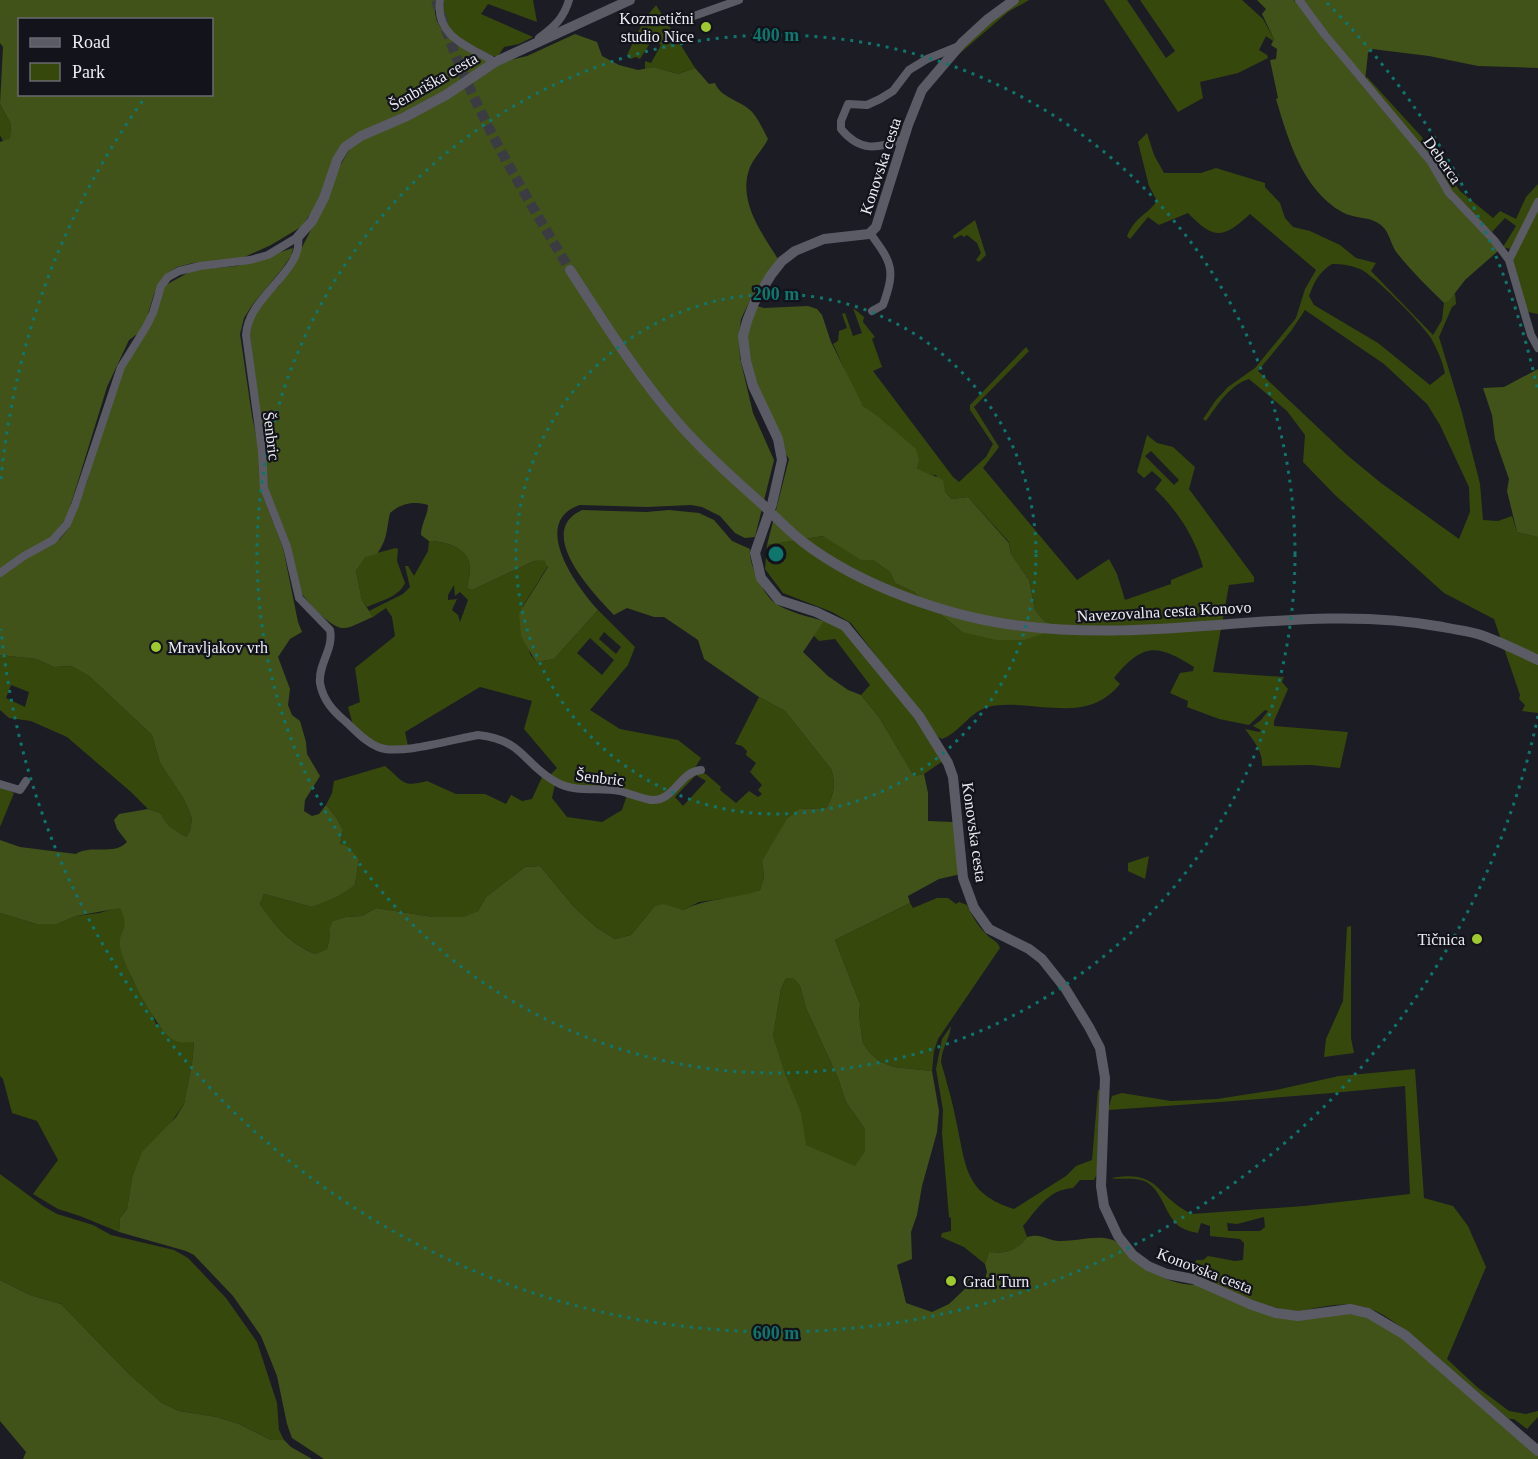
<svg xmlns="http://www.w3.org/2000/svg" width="1538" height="1459" font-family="'Times New Roman',serif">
  <rect width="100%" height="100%" fill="#1c1c25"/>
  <path fill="#37480c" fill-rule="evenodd" d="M444,0H533L537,22L488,4L481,14L533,37L519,44L504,47L498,56H492C467,42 438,33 444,0Z
    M1020,0H1029L1008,12L958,55C973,31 996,16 1020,0Z
    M1104,0H1127L1166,58L1175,51L1140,0H1242L1263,19L1274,39L1273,41L1266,36L1259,50L1267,55L1268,58L1238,73L1200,82L1203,98L1178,112Z
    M656,5L695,68L678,74L654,67L645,69V61L651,63L661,45L652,40L640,59L636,57L630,59L627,55L644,20Z
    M1367,77L1421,136L1460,191L1493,218L1500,211L1516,219L1526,197L1538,184V198L1510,249L1503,247L1516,226L1505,218L1492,232L1457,199L1365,81Z
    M0,104L11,124L10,138L3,141L0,135Z
    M1147,133L1154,155L1164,173H1201L1216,168L1265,183V187L1280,203L1285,218L1293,227L1310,231L1340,245L1356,258L1376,263L1371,271L1433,335L1442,320L1444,303L1455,293L1456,304L1452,307L1439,337L1462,413L1480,484L1483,520L1498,521L1512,516L1517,532L1538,537V713L1522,711L1525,705L1519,699L1520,695L1494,619L1444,593L1335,495L1303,462L1305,435L1287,411L1249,379C1229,385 1217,406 1206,421L1203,419L1216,400L1228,387L1255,368L1296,318L1305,289L1316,270L1250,214C1223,239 1214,240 1188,213L1159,225L1148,217L1130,239L1127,236C1136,216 1147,215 1157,201L1149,186L1138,142ZM1332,264C1342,264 1350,265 1360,269C1374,275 1422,324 1431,338C1437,349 1442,360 1445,373L1430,385L1378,343L1314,305L1309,296C1314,282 1319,272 1332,264ZM1305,310L1384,364L1427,404L1440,425L1469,487L1470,512L1459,539L1381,483L1347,455L1258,371L1291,331Z
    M1538,206V314L1528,312L1511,260Z
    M975,220L986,255L979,262L976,260L981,253L977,243L967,235L964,237L961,235L954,239L953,236Z
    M853,308L864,317L863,322L875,337L872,339L882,367L873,371L953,477L959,482L986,457L993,444L970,410V405L1026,347L1029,351L974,407L999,447L983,468L1077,580L1109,559L1117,574L1125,600L1171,584V580L1203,567C1195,537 1177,510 1155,489L1162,480L1152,471L1144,478L1137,472L1147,435L1157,443L1173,447L1195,467L1189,489L1254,577V582L1229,585L1213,672L1284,677L1282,682L1288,689L1274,721V726L1348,732L1340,768L1311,765L1262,766C1263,751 1253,740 1245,729L1259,732L1261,730L1253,726L1261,720L1268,711L1265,710L1249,725L1219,719L1187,707L1188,701L1170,693L1180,673L1193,671L1194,667C1158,644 1143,642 1114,678L1120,684C1086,726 1037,699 992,706C970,710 961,732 942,739L938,737L851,623L832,612L783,593L765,569L767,545L823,536L873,560L890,572L895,583L914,592L962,632L1042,633L1056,631L1055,625L1044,621L1035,610L1029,580L1011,554L1009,542L968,497L952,499L945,492L936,475C911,476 903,443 890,427C881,417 868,414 861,403C850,385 843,364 833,344L838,341L839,331L847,328L842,314L845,313L853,336L862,333ZM1151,451L1179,480L1174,485L1145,456Z
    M429,541C445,541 470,548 470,568C470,574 468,581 467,588L472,590L534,561L544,559L548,566L523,606L530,654L536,662L554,659L598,610L635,647L628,665L590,710L620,729L678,740L701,758L696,766L688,771L662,796L657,797L568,785L550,775L557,768L524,729L532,701L480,687L405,732L408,746L392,747L380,746L369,740L353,725L348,707L360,702L355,668L395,636L392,617L386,608L373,617L369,611L403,594L410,587L405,566H408L414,576L428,551ZM454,585L455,596L460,592L468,600L460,622L458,615L452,610L457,599L448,600V595ZM604,632L621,647L616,654L599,639ZM590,638L614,660L602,675L577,653Z
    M396,548L398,549L397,561L405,583C399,597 380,601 367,607L362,600L356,571L365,556Z
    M824,621L849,623L934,745L943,761L924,774L914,776L879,717L861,695L870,685L835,639L819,641L813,635Z
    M0,655L36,659L54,667L71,666L89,676L152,735L160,763L185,801L192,819L190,831L186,837L169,826L160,813L148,809L131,792L67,737L31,721L9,718L0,710ZM11,685L29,692L25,707L6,698Z
    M759,697L785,711L831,769C836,783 834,796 826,808L799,809L762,861L764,877L760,890L743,896L699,902L683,910L654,907L631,935L615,939L596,927L574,907L540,866L525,867L486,897L478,911L464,918L433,917L376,908L362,916L346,917L334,921L329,929L330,937L327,949L315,954C288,942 276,927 260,904L264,894L312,907L355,885L359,859L340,844L343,830L336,817L326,805L332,793L334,781L385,766C404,781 401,788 427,781L456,794H485L506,804L511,795L522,801L532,799L543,775L555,784L552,798L567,817L602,822L622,810L627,795L652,802L698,772L706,774L721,787L720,790L736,803L749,791L758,797L762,794L758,790L762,785L750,772L756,763L746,755L747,751L742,746L735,744ZM696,775L706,781L683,806L675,797Z
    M0,786L14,793L0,827Z
    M1149,856L1145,879L1128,871V863Z
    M937,898H948L956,904L959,902L967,905C972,916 978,926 987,935C992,940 998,941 1000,948L938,1039L934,1051L932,1071L894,1067L879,1061L870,1053L863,1043L859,1016L860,1004L835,940L910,903L913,908Z
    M120,907L126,919L120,946L132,979L150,1008L156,1024L194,1042L192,1063L184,1104L132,1178L127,1209L120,1218L119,1232L80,1216L58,1209L33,1194L58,1160L37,1121L12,1113L3,1079L0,1076V913L36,924H57L76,916L99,913Z
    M1351,926V1038L1354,1053L1324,1057L1326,1039L1343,1001L1347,927Z
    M786,978H793L800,986L806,1008L838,1078L846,1102L865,1129V1151L855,1167L805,1145L773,1036L781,989Z
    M951,1026C950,1038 942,1047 941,1062C947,1083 953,1104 957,1125C966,1168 966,1194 1014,1209L1066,1176L1076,1166L1092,1160L1098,1090L1102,1091L1097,1174L1094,1180H1080L1073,1188C1048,1190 1039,1207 1023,1226L1027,1237C1018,1251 1006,1254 989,1252L985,1264L964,1247L941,1237L942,1233L951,1231V1218L949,1217L942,1133L943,1110L936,1069L942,1039Z
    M1415,1069L1424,1198L1453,1206L1468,1226L1486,1267L1447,1359L1477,1387L1509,1411L1526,1414L1538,1411V1417L1527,1429L1514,1419H1509L1406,1331C1377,1308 1359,1300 1321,1307C1312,1308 1302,1312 1293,1311C1258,1306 1225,1288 1193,1274L1196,1260H1203L1208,1256L1235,1261L1243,1260L1244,1243L1240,1239L1210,1236V1226L1201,1223L1198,1233C1193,1232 1188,1231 1184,1229C1165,1221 1164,1189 1144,1181C1134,1177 1121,1180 1111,1178C1161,1169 1154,1196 1192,1214L1304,1206L1410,1194L1405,1086C1306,1096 1207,1103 1108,1110L1112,1096L1122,1093L1171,1101L1217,1099L1276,1090L1339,1076ZM1264,1217L1265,1227L1260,1231H1228L1227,1223L1237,1224Z
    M0,1174L43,1206L57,1214L93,1225L111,1235L174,1250L188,1258L226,1298L257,1342L277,1403L279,1430L284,1440H271L239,1424L217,1417L179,1411L162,1403L129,1374L61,1304L30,1295L0,1280Z"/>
  <path fill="#415318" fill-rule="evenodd" d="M0,0H436C428,34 465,48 489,61L446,93L359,133L319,202L301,227L271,245L238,260L193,263L177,267L166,274L154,294L145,324L140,332L129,340L107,387L67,517L51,538L0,570V142L10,138L11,124L0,104L3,47L0,43ZM20,20H212V94H20Z
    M1257,0H1294L1351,72L1428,164L1451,201L1492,241L1498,251L1465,280L1449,301L1444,303C1428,287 1411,271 1397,253C1391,245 1390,235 1384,228C1373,215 1356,220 1342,212C1302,189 1288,139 1276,99L1278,98L1270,60L1276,59L1277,49L1271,45L1274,39L1262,14L1266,9Z
    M1303,0H1538V68L1478,66L1429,56L1372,49L1368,53L1365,81Z
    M575,34L597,42L602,56L619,65L638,70L654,67L678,74L695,68L709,84L715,83C720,97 739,100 750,110C758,117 763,130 768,139C763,149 754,158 750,167C737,200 761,232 778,259L750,300L741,319L739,335L740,358L753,413L774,460L755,537L745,538L735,533L720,516L702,507L691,505L647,507L580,505C529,522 577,587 598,610L554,659L536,662L521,636L519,613L548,567L544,560L534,561L472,590L467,588C468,582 470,574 470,568C470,548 445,541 429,541L421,535C421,524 428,515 428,505C413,501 402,503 390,513C386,531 388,538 377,554L365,557L356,571L362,600L373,617C364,620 351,629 342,628C330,627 306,601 300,591L269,496L249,328L251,318L267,296L278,287L292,267L324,204L340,161L348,150L361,139L506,61L527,56Z
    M293,248L291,256L282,269L253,304L244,318L240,334L252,416L261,459L260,481L263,496L283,548L298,622L302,632L290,639L278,657L290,689L288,705L292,715L300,721L306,742L307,754L320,776L305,800L304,811L312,816L319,814L326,805L336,817L343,830L340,844L347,846L359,859L355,885L338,896L312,907L264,894L260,904C277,928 288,942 315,954L327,949L330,937L329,929L333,921L346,917L362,916L376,908L433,917H464L478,911L486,897L525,867L540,866L574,907L596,927L615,939L631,935L654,907L663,904L683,910C707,898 735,899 760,890L764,877L762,861L787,819L799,809L826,808C834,796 836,783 831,769L785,711L759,697L704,659L698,640L664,617H654L627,608L614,615C593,593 534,532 582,510L646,512L669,510L699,513L714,520L732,541L750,549C748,563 763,594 775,603C787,612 810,617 824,621L803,652L828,676L848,690L861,695L879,717L914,776L924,774L928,793V821L953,822L961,874L939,879L908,896L910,903L835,940L860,1004L859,1016L863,1043L870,1053L879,1061L894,1067L932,1071L939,1111L937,1132L922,1186L917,1215L911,1232L912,1259L897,1265L906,1303L932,1312L949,1304L968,1286L966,1275L974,1276L978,1281L985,1279L987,1272L985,1264L989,1252C1006,1254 1018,1250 1027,1237C1043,1233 1045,1240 1058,1241C1076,1242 1095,1234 1113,1240C1120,1243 1126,1250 1131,1255C1152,1274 1172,1286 1201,1285L1274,1316L1334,1312L1365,1316L1394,1331L1538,1456V1459H324L292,1438L287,1424L277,1376L261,1336L233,1296L194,1255L186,1251L119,1232L120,1218L127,1209L132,1178L142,1152L176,1117L184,1104L192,1063L194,1042C186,1042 179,1044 172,1039C157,1030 123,965 120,947C118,930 131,930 120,908L76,916L57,924H36L0,913V840L20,847L76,854C91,844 114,856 127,842L117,829L114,820L119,814L148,809L160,813L169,826L186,837L190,831L192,819L185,801L160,763L152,735L89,676L71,666L54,667L36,659L0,655V577L27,558L60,539L69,528L87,482L112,389L139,341L164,286L193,270L237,266ZM786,978H793L800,986L806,1008L838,1078L846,1102L865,1129V1151L855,1166L806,1145L801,1113L785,1074L773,1036L781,989Z
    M757,306L764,308L808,306L817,309L822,315L831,342L863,406L880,418L916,449L919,459L917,468C926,474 934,475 943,480L945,492L952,499L968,497L1009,543L1011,554L1029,580L1035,610L1044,621L1055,625L1052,631L1024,640H996L962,632L914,592L895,583L890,572L873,560H861L823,536L767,545L789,459L769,430L745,339Z
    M1538,369V537L1517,532L1507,491L1509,479L1495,439L1492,415L1483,388L1504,387Z
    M0,1280L30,1295L61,1304L129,1374L162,1403L179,1411L217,1417L239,1424L271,1440H284L291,1447L312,1459H23L26,1452L0,1421Z"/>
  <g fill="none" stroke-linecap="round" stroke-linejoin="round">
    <path stroke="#3b3b44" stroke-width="10" stroke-dasharray="10 5" stroke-linecap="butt" d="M436,0C466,98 518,183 570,270"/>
    <path stroke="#5b5b66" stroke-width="8" d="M440,0C435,37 468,46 495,62L498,60
      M1299,0L1325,35L1431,162L1449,193L1494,240L1509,260L1531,335L1538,348
      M677,22L739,0
      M539,38C554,27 564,18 569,0
      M903,139C877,149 860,152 841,129V121L848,104L867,105L880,99L893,91L909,70L927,59L959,46
      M870,233C892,263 896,269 883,305L872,311
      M298,237C304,271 248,296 246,335L262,451L264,488L287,547L299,598L330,630C334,649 318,664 320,683C323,700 333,711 345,721C355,730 365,742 378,747C399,756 454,739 478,735C524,740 523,764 556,782C575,793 599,787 620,791C630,794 641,798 651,800C674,802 680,771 701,770
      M1509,260L1538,202
      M0,573L24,556L53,540L67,524L75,505L121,367L146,327L153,313L161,286L168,277L179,271L200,266L250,260L268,255L298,237
      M0,784L20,790L26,781"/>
    <path stroke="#5b5b66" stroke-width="10" d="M1014,0L988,19L962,43L922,90L908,125L876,227L869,234L824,239L795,251L782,261L771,275L754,303L747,321L743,336L746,361L753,386L778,439L782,460L772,504L755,553L761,578L779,600L816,612L845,626L919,716L948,763L953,777L963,878L974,908L989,929L1029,949L1042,959L1065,988L1089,1027L1100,1048L1105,1078L1101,1186L1104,1206L1118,1236L1133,1255L1148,1266L1167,1274L1193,1279L1252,1305L1276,1313L1298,1316L1350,1309L1368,1313L1405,1335L1538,1451
      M298,237L312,221L324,198L337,160L345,147L361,136L405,117L446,95L495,62L630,0
      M570,270C604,322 639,379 681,426C706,454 734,479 762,504C775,517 789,531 803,542C860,586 951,618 1022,626C1088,634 1152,630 1218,625C1293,619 1369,613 1443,627C1456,630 1469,631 1481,635C1501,642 1519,651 1538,660"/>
  </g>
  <g fill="none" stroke="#0f766e" stroke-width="3" stroke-dasharray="3 6">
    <circle cx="776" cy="554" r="260"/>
    <circle cx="776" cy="554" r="519"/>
    <path d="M1538 716A779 779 0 0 1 1 629M1 479A779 779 0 0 1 146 96M1327 3A779 779 0 0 1 1538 392"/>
  </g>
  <g fill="#9eca2e" stroke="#13131c" stroke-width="2">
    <circle cx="706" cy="27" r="6"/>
    <circle cx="156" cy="647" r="6"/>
    <circle cx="1477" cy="939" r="6"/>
    <circle cx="951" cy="1281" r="6"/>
  </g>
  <g text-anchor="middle" stroke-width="4.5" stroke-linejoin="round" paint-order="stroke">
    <g font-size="16" fill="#ececf2" stroke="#13131c" text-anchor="end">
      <text x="694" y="24">Kozmetični<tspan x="694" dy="18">studio Nice</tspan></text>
      <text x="168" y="653" text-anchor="start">Mravljakov vrh</text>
      <text x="1465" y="945">Tičnica</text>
      <text x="963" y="1287" text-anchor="start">Grad Turn</text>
    </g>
    <g font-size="16" fill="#ececf2" stroke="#13131c">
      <text transform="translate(433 81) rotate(-30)" y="6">Šenbriška cesta</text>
      <text transform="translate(1443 160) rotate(55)" y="6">Deberca</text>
      <text transform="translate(880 166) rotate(-72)" y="6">Konovska cesta</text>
      <text transform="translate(272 436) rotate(83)" y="6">Šenbric</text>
      <text transform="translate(1164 611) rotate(-3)" y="6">Navezovalna cesta Konovo</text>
      <text transform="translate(600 777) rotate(7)" y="6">Šenbric</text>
      <text transform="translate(975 832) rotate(82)" y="6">Konovska cesta</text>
      <text transform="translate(1205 1270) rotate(21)" y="6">Konovska cesta</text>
    </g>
  </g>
  <circle cx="776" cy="554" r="9" fill="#0f766e" stroke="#13131c" stroke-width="3"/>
  <g font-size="18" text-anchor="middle" font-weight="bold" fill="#0f766e" stroke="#13131c" stroke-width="4.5" stroke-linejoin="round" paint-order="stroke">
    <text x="776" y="41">400 m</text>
    <text x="776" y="300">200 m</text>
    <text x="776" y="1339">600 m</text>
  </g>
  <rect x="18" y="18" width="195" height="78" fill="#13131c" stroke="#6a6a72" stroke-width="1.5"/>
  <rect x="30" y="38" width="30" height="9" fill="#5b5b66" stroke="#6a6a72" stroke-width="1.5"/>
  <text x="72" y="48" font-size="18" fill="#ececf2">Road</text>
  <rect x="30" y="63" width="30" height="18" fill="#37480c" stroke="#6a6a72" stroke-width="1.5"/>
  <text x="72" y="78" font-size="18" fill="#ececf2">Park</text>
</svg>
